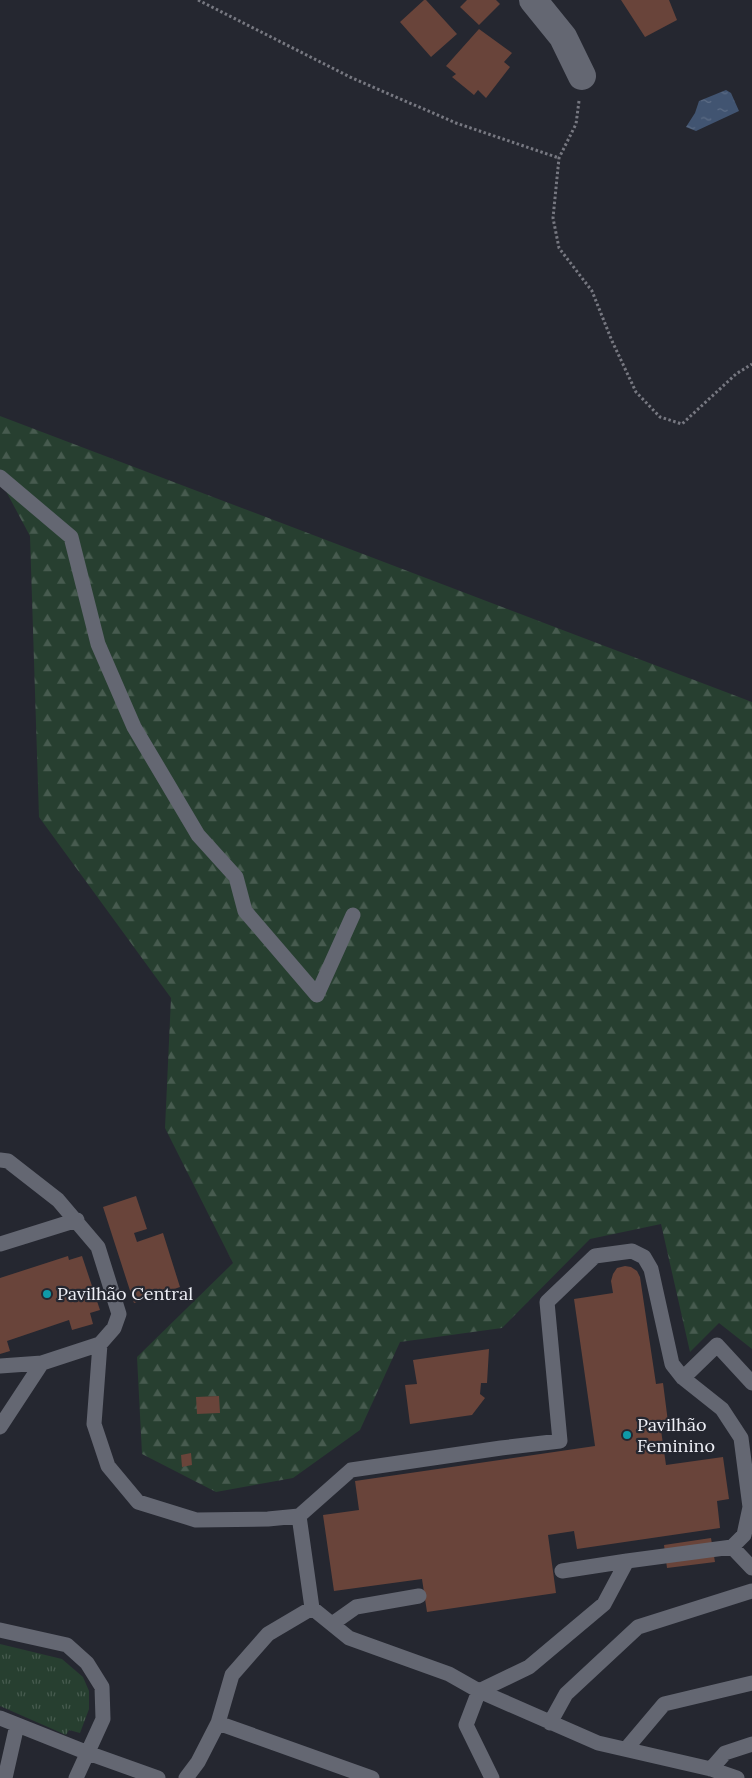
<svg xmlns="http://www.w3.org/2000/svg" width="752" height="1778" font-family="Lora,serif">
  <defs>
    <pattern id="grass-tufts" width="24" height="20" patternUnits="userSpaceOnUse" patternTransform="scale(1.25)"><rect width="24" height="20" fill="#273f30"/><path d="M3 7l-1-3M5 7V3M7 7l1-3M15 17l-1-3M17 17v-4M19 17l1-3" fill="none" stroke="#475b4f"/></pattern>
    <pattern id="forest-firs" width="22" height="20" patternUnits="userSpaceOnUse" patternTransform="scale(1.25)"><rect width="22" height="20" fill="#273f30"/><path d="M5 1l3.5 6h-7zM16 11l3.5 6h-7z" fill="#475b4f"/></pattern>
    <pattern id="water-ripples" width="26" height="14" patternUnits="userSpaceOnUse" patternTransform="scale(1.25)"><rect width="26" height="14" fill="#415471"/><path d="M2 4q2-2 4 0t4 0M15 11q2-2 4 0t4 0" fill="none" stroke="#5d6d86"/></pattern>
  </defs>
  <rect width="100%" height="100%" fill="#252730"/>
  <path fill="url(#grass-tufts)" d="M0,1644L62,1659L83,1677L89,1691V1709L80,1733L69,1730L66,1735L0,1706Z"/>
  <path fill="url(#forest-firs)" d="M0,416L752,702V1349L719,1323L690,1352L661,1224L590,1239L502,1328L400,1342L360,1430L293,1478L216,1492L142,1454L137,1357L233,1263L165,1128L171,998L39,817L30,536L0,480Z"/>
  <path fill="url(#water-ripples)" d="M726,90L731,93L739,111L696,131L686,127L695,113L699,101Z"/>
  <path fill="#69443a" d="M424,0H426L457,34L431,57L400,22Z
    M467,0H496L500,4L479,25L460,7Z
    M621,0H669L677,20L645,37Z
    M479,29L512,53L504,62L510,67L486,98L478,90L474,95L452,77L456,74L446,66Z
    M136,1196L147,1229L134,1233L137,1242L163,1233L180,1287L134,1303L103,1207Z
    M68,1256L69,1260L82,1256L100,1310L90,1313L93,1324L72,1330L69,1320L7,1341L10,1351L0,1354V1278Z
    M625,1266L631,1267L637,1271L640,1277L656,1384L663,1383L668,1422L660,1423L666,1465L723,1457L729,1499L717,1501L720,1528L577,1549L574,1531L548,1535L556,1593L427,1612L422,1579L334,1591L323,1515L359,1510L355,1481L595,1446L574,1299L613,1293L611,1281L613,1274L617,1268Z
    M489,1349L487,1383H481L480,1394L485,1398L472,1415L410,1424L405,1385L417,1384L413,1360Z
    M219,1396L220,1413L197,1414L196,1397Z
    M191,1453L192,1465L182,1467L181,1455Z
    M711,1538L715,1562L667,1568L664,1545Z"/>
  <g fill="none" stroke-linecap="round" stroke-linejoin="round">
    <path stroke="#777881" stroke-width="3" stroke-dasharray="2.5 2.5" stroke-linecap="butt" d="M198,0L352,78L456,123L559,158
      M579,101L576,124L559,158L553,218L559,248L592,291L612,341L636,392L660,417L682,424L736,374L752,364"/>
    <path stroke="#646772" stroke-width="15" d="M0,477L71,537L98,644L134,727L198,835L236,877L245,911L317,995L353,915
      M0,1160L8,1161L58,1200L98,1247L119,1314L114,1328L100,1344L42,1363L0,1427
      M0,1244L77,1220
      M100,1344L94,1424L108,1466L138,1502L196,1520L268,1519L299,1516L312,1608L268,1634L232,1675L218,1723L198,1762L186,1778
      M0,1366L42,1363
      M683,1378L717,1345L752,1383
      M299,1516L351,1470L501,1448L560,1441L547,1302L595,1256L632,1251L644,1257L651,1269L672,1364L683,1378L722,1409L741,1438L750,1507L744,1535L732,1547L627,1561L604,1604L529,1667L479,1691L449,1674L349,1638L312,1608
      M732,1547L752,1568
      M562,1571L627,1561
      M332,1624L356,1607L419,1596
      M0,1630L67,1645L87,1663L102,1687L103,1719L76,1778
      M0,1718L88,1753L158,1778
      M218,1723L372,1778
      M550,1723L566,1694L638,1627L752,1591
      M626,1749L664,1704L752,1683
      M711,1769L725,1753L752,1744
      M5,1778L17,1725
      M492,1778L466,1725L479,1691L598,1743L711,1769L737,1778"/>
    <path stroke="#646772" stroke-width="28" d="M533,0L563,37L582,76"/>
  </g>
  <g fill="#0f9aa8" stroke="#252730" stroke-width="2">
    <circle cx="47" cy="1294" r="5"/>
    <circle cx="627" cy="1435" r="5"/>
  </g>
  <g text-anchor="middle" stroke-width="4.5" stroke-linejoin="round" paint-order="stroke">
    <g font-size="18" fill="#eff0f7" stroke="#252730" text-anchor="start">
      <text x="57" y="1300">Pavilhão Central</text>
      <text x="637" y="1431">Pavilhão<tspan x="637" dy="21">Feminino</tspan></text>
    </g>
  </g>
</svg>
